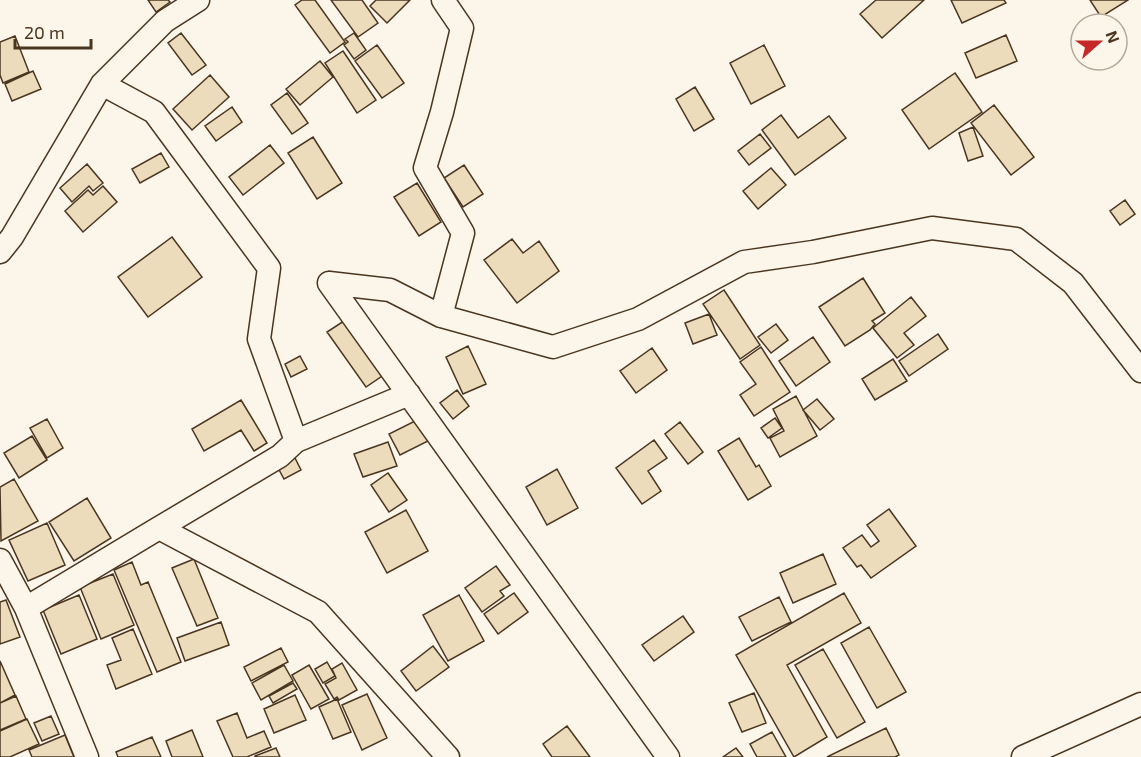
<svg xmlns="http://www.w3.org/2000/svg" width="1141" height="757" font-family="'Exo 2',sans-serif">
  <rect width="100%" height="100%" fill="#fbf6e9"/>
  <path fill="#ecdcbc" stroke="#4a3520" stroke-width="1.5" d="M148,0H168L170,2L156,12Z
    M302,0H315L345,42L330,53L295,5Z
    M331,0H362L378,23L358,37Z
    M376,0H410L387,23L370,6Z
    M876,0H924L882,38L860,14Z
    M951,0H1004L1006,3L962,23Z
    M1090,0H1128L1101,17Z
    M181,33L206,65L192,75L168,43Z
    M354,33L366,50L354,59L344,45L348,42L345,39Z
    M1006,35L1017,61L976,78L965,53Z
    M15,36L29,72L3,83L0,75V42Z
    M377,45L404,83L382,98L355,61Z
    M764,45L785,86L751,104L730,63Z
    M343,51L376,100L357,113L325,63Z
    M320,61L333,77L300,105L286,89Z
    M33,71L41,89L12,101L5,84Z
    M955,73L982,112L929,149L902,110Z
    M210,75L229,97L192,130L173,109Z
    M695,87L714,119L694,131L676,99Z
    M287,93L308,123L292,134L271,105Z
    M994,105L1034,157L1011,175L971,123Z
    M232,107L242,122L216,141L205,126Z
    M781,115L798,138L829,116L846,138L795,175L762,130Z
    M973,127L983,156L968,161L959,133Z
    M760,134L771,148L749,165L738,151Z
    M313,137L342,183L317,199L288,153Z
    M270,145L284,163L243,195L229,177Z
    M161,153L169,167L140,183L132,169Z
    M87,164L103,183L93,191L89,186L72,202L60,188Z
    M464,165L483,194L463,207L444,178Z
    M771,168L786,185L758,209L743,191Z
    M417,183L441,222L419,236L394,197Z
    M103,186L117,202L83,232L65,211L88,190L93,195Z
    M1125,200L1135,214L1120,225L1110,211Z
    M172,237L202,277L148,317L118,277Z
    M512,239L523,253L539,241L559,271L517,303L484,260Z
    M863,278L885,313L872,321L875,324L870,330L845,346L819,307Z
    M724,290L760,345L740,359L703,304Z
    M911,297L926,316L904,333L914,345L897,358L873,328Z
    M709,314L717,335L693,344L685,323Z
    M350,317L388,372L366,387L327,332Z
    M776,324L788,340L771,353L758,337Z
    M938,334L948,349L909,376L899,361Z
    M813,337L830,362L796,386L779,361Z
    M468,346L486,384L463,394L446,357Z
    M761,347L790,392L754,416L740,395L756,384L740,362Z
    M652,348L667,370L636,393L620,371Z
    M300,356L307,369L291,377L285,364Z
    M893,359L907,381L875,400L862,379Z
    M457,390L469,406L453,419L440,403Z
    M796,396L817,436L780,457L770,438L784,431L773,409Z
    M817,399L834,419L820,430L803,410Z
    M241,400L267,443L254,451L241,430L204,451L192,429Z
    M775,418L782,428L768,438L761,428Z
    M47,419L63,448L47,458L30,428Z
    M419,419L430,440L400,455L389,434Z
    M680,422L703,452L688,464L665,434Z
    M32,436L47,460L19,478L4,453Z
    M739,438L756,467L759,465L771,486L748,500L718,451Z
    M654,440L667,458L648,471L661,491L642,504L616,468Z
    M388,442L397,466L363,477L354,454Z
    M294,456L301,470L284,479L277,466Z
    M557,469L578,508L547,525L526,487Z
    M388,473L407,500L389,512L371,485Z
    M14,479L38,521L1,541L0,487Z
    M87,498L111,538L74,561L49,522Z
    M889,509L916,546L871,578L861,565L857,567L843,548L862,535L871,547L879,541L867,525Z
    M406,510L428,551L387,573L365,532Z
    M47,523L65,565L28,581L9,540Z
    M823,554L836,584L793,603L780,573Z
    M194,559L218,618L197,626L172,568Z
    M132,562L141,585L148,582L181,662L157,672L114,570Z
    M496,566L510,585L500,591L504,596L482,612L465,588Z
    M113,574L134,625L101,639L80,587Z
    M514,593L528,612L498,634L484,614Z
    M844,593L861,623L787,665L827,737L794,757L736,655Z
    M79,595L97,639L61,654L43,610Z
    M459,595L484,641L448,661L423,615Z
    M779,597L791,622L752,641L739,617Z
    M6,600L20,637L0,644V602Z
    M683,616L694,632L654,661L642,645Z
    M221,622L229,645L185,661L177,638Z
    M869,627L906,692L877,708L841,643Z
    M133,629L152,674L116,689L107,665L121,660L112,638Z
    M433,646L449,667L416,691L401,671Z
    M281,648L288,662L251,681L244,667Z
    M823,649L865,722L837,738L795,665Z
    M0,661L15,695L0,703Z
    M327,662L335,676L323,683L315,669Z
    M342,663L357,690L339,700L337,697L334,699L325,684L336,678L332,669Z
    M284,665L293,681L261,700L252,683Z
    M309,665L329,699L311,709L292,675Z
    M293,683L297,689L273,703L269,696Z
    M754,693L766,723L742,732L729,703Z
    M367,694L387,738L362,750L342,705Z
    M295,695L306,720L274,733L264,709Z
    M16,696L26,719L0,730V703Z
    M337,699L351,732L333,739L319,707Z
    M237,713L247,738L264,731L271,747L247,757H233L217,721Z
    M51,716L59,734L42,741L34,723Z
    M27,719L39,744L10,757H0V731Z
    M567,726L590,757H552L543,744Z
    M886,728L899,755L895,757H827Z
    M192,730L203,757H172L166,741Z
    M772,732L786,757H757L750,744Z
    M65,735L74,757H32L29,750Z
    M152,737L161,757H118L116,752Z
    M276,748L280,757H255V756Z
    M736,748L743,757H723Z"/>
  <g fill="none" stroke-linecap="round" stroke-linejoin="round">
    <defs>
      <path id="street" d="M102,84L154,112L269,268L259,339L296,441
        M0,252L12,237L102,84L165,21L198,0
        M329,283L390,290L441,316L553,347L638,319L744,262L813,252L932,228L1016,239L1073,283L1141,371
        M329,283L668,757
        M441,316L463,233L425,168L442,112L462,28L443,0
        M159,528L280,456L296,441L409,394
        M0,560L26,608L87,757
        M26,608L159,528L318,612L448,757
        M1023,757L1141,704"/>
    </defs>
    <use href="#street" stroke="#4a3520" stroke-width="25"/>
    <use href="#street" stroke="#fbf6e9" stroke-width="22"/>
  </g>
  <g transform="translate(1099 42) rotate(69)"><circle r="28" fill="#fbf6e9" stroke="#b4a999" stroke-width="1.5"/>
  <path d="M0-4.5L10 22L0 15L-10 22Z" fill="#c62828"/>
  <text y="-9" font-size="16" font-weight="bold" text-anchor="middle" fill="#4a3520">N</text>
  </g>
  <path d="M15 39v9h76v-9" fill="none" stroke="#4a3520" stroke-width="3"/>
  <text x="24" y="39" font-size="18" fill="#4a3520" stroke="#fbf6e9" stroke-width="4.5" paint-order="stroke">20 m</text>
</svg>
